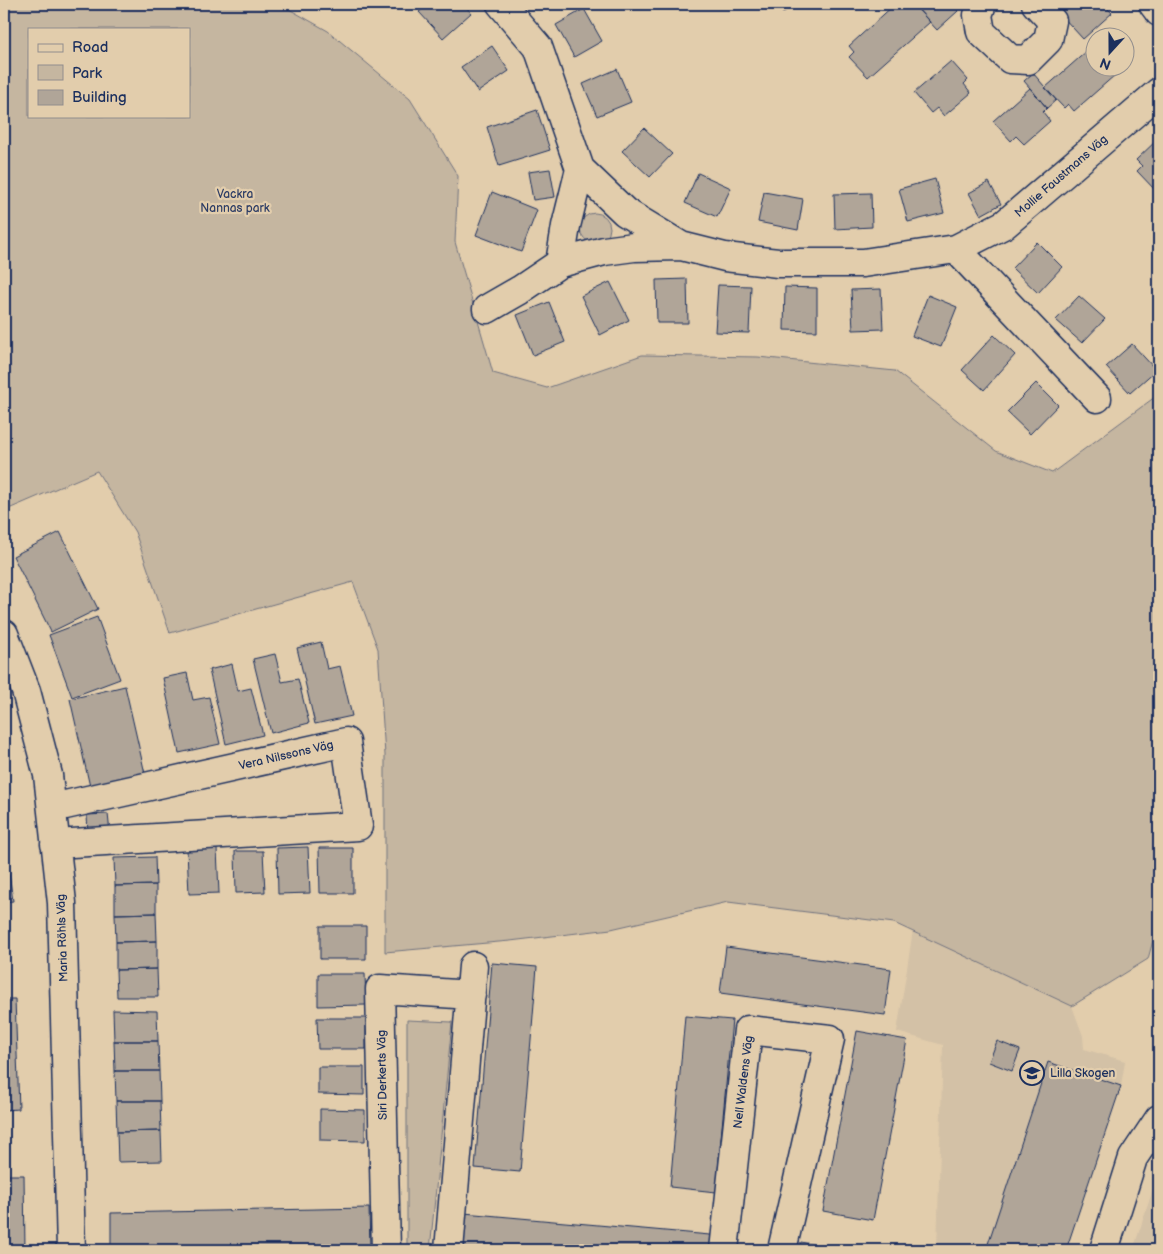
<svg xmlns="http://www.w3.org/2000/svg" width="1163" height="1254" font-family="'Balsamiq Sans',sans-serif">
  <rect width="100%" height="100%" fill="#e2cdac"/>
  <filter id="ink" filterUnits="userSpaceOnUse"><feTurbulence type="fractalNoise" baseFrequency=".02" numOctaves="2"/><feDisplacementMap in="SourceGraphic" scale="10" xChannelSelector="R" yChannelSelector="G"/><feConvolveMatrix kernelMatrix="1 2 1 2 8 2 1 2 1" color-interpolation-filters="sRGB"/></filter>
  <g filter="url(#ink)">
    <path fill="#d3c1a6" d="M921,879L1072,1006L1083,1036L1084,1049L1125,1061L1121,1086L1066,1250H937L943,1045L897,1032Z
      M1159,1171V1250H1133Z"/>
    <path fill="#c5b6a0" stroke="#70727f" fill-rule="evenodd" d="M4,4H280L328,31L410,99L458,176L455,242L493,373L547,388L642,355L758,357L895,371L996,451L1052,473L1159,394V918L1148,959L1072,1006L894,923L728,902L611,929L510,941L385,952V755L378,649L353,582L170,633L135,532L97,471L4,511ZM29,29H189V116H29Z
      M580 228a15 15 0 1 1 30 0a15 15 0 1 1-30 0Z
      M407,1020L452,1022L430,1250H407Z"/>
    <path fill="#b0a598" stroke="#1b2f5e" d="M428,4H464L471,13L443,38L419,12Z
      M775,4H793L783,13Z
      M895,4H913L930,22L868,77L849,57L854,52L849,46Z
      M913,4H952L958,11L937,30Z
      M1051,4H1103L1112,13L1083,39Z
      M584,9L602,41L574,57L556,25Z
      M1096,43V68H1123L1074,111L1068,104L1064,108L1045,88Z
      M492,46L509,71L478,92L461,67Z
      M951,61L968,80L964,84L971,93L944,116L937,108L931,113L914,93Z
      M617,69L631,102L597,116L583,84Z
      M1033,73L1056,100L1047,108L1024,81Z
      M1030,88L1047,108L1043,112L1050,121L1024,144L1016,136L1011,141L993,121Z
      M537,110L550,150L499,166L487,127Z
      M644,128L672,154L650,177L622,151Z
      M1159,138V188L1156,191L1137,171L1142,166L1136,160Z
      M550,169L555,197L533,200L528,172Z
      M698,173L731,188L717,217L685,203Z
      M935,179L944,213L908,222L899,189Z
      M989,182L1001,204L981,215L969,193Z
      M492,192L537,210L521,252L476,235Z
      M764,192L803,199L798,230L758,222Z
      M871,193L872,227L835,229L834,194Z
      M1037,242L1062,267L1038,293L1012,268Z
      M687,279L688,323H657L656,280Z
      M610,282L629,320L600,335L581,296Z
      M718,285L751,286L749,333L715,332Z
      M785,287L817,288V331L784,330Z
      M881,289L883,329L853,330L851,290Z
      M928,295L957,307L941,347L912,336Z
      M1079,296L1105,319L1082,343L1056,320Z
      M549,302L565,342L533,355L517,315Z
      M994,335L1015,355L984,390L962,370Z
      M1132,344L1156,370L1130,393L1106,367Z
      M1036,383L1058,405L1030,434L1007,412Z
      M60,532L98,609L51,632L13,556Z
      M97,617L120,679L72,697L49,635Z
      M321,642L327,669L340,666L352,716L315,724L297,648Z
      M275,654L282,682L298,679L309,723L271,733L253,659Z
      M232,664L238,691L251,688L263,735L226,744L209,670Z
      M187,673L193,700L209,697L220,744L179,753L163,678Z
      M125,686L146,778L91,791L70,699Z
      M108,814L110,833L88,835L87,815Z
      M4,838L13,901L4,902Z
      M308,847L310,893L278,894L277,848Z
      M319,848H353V893H320Z
      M217,849L219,893L189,894L187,850Z
      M235,851H263L265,892L236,893Z
      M155,857L156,885L115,886L114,858Z
      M156,885V913L115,914V886Z
      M156,913L157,941L116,942L115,914Z
      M320,926H366V959H320Z
      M157,941V969L116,970V942Z
      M726,947L891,969L885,1015L720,993Z
      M492,963L537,967L520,1172L475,1168Z
      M157,969L158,997H117L116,970Z
      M318,974H365L366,1005L318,1006Z
      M4,999H15L19,1109L4,1110Z
      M113,1010L157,1011L158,1041H114Z
      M685,1016L732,1020L716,1192L670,1187Z
      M317,1018H366V1049H318Z
      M857,1031L907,1040L873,1220L823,1211Z
      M114,1041H158L159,1071H115Z
      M997,1041L1020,1050L1012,1071L989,1062Z
      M1048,1062L1121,1086L1066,1250H986Z
      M318,1067H364V1095L318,1094Z
      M115,1071H159L160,1101H116Z
      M116,1101H160L161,1131L117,1132Z
      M320,1109L365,1110V1141L320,1140Z
      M161,1131L162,1161L118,1162L117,1132Z
      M4,1175H24L25,1250H4Z
      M369,1208L370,1250H111V1213Z
      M464,1213L721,1236L720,1250H461Z
      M801,1242L839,1250H799Z"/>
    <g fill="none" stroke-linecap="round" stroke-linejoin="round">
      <defs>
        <path id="street" d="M501,4L538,47L580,169L625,212L681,246L725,257L778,263H863L956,249L1005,224L1159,92
          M982,4L978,15L981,32L1010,59L1028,60L1048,40L1052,21L1036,4
          M1153,4L1159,12
          M956,249L1097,398
          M560,263L566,226L580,169
          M487,309L520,290L560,263L604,251L634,247L681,246
          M4,634L26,691L48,775L62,903L71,1250
          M52,808L346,742L358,826L55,844
          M386,1250L380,989L471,995
          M449,1250L473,966
          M724,1250L748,1030L830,1039L782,1250
          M1104,1250L1133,1158L1159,1119"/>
      </defs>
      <use href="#street" stroke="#1b2f5e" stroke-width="31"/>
      <use href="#street" stroke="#e2cdac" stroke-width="28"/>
    </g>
  </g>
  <defs>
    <symbol id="school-ring" viewBox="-11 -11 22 22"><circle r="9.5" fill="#e2cdac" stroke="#1b2f5e" stroke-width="1.5"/><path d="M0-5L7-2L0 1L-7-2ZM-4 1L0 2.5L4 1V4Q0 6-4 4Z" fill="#1b2f5e"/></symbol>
  </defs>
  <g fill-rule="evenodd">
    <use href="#school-ring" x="1018" y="1059" width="28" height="28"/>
  </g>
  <g text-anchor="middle" stroke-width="4.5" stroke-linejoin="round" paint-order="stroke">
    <g font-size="12" fill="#1b2f5e" stroke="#e2cdac">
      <text transform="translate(1061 176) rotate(-41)" y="4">Mollie Faustmans Väg</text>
      <text transform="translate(286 755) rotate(-13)" y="4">Vera Nilssons Väg</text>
      <text transform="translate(62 938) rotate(-92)" y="4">Maria Röhls Väg</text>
      <text transform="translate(382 1075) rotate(-91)" y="4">Siri Derkerts Väg</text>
      <text transform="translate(743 1082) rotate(-83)" y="4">Nell Waldens Väg</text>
    </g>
    <g font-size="12" fill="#2c3c65" stroke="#e2cdac">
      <text x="235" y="198">Vackra<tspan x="235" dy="14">Nannas park</tspan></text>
    </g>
    <g font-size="12" fill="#1b2f5e" stroke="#e2cdac" text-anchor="start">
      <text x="1050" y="1077">Lilla Skogen</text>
    </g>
  </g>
  <rect width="1163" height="1254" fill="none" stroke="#e2cdac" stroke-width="20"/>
  <rect x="10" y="10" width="1143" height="1234" fill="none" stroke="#1b2f5e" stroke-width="2" filter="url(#ink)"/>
  <rect x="28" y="28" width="162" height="90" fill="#e2cdac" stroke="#928e8d"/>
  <rect x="38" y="44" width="25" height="8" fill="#e2cdac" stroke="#928e8d"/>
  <text x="72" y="52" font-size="15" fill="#1b2f5e">Road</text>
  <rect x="38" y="65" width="25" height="15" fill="#c5b6a0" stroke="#928e8d"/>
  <text x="72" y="78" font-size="15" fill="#1b2f5e">Park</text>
  <rect x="38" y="90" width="25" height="15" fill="#b0a598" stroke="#928e8d"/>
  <text x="72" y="102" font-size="15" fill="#1b2f5e">Building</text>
  <g transform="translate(1110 52) rotate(201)"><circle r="24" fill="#e2cdac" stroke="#928e8d"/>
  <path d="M0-4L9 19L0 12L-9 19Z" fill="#1b2f5e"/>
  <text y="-8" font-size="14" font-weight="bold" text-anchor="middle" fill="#1b2f5e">N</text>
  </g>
</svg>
